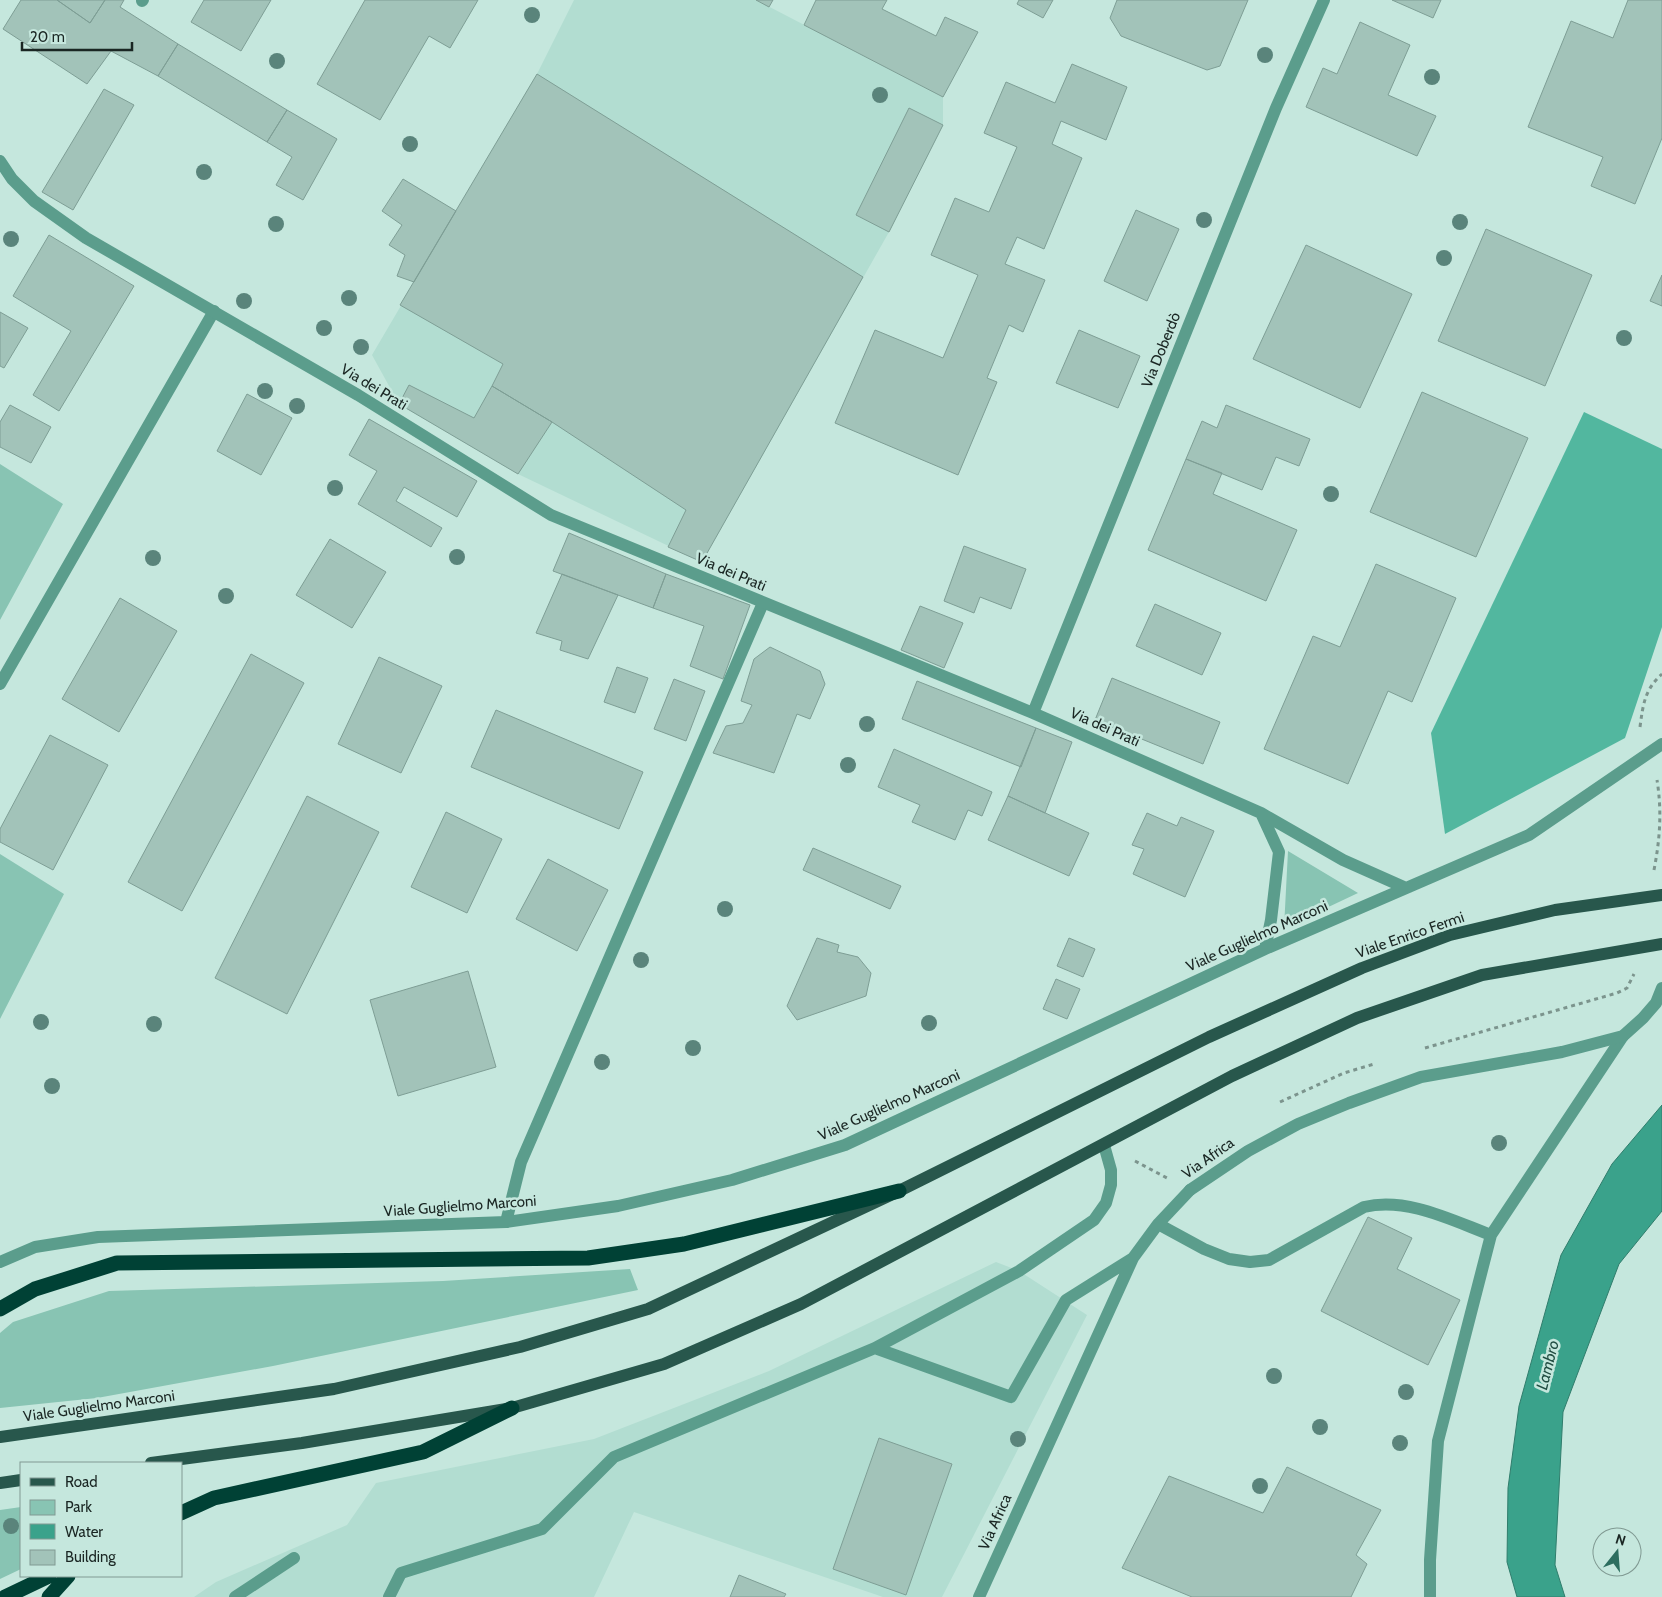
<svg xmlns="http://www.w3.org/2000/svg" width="1662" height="1597" font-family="Cabin,sans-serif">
  <rect width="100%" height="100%" fill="#c5e7dd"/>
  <path fill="#b2ddd1" d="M574,0H756L943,97V125L889,232L702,562L518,474L399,404L372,355L537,74Z
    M996,1262L1019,1271L1087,1315L942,1597H883L634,1512L594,1597H194L216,1582L347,1525L376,1483L594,1439L769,1371Z"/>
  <path fill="#88c4b3" d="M0,464L63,504L0,620Z
    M1288,851L1358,893L1284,928Z
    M0,854L64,894L0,1019Z
    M630,1269L638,1290L273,1366L97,1398L0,1408V1333L13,1322L109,1291L443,1281Z
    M21,1507V1569L0,1579V1510Z"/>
  <path fill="#52b79f" d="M1584,412L1662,449V627L1625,738L1445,834L1431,733Z"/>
  <path fill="#3aa28b" stroke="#307d6c" d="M1662,1105V1211L1619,1264L1563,1412L1555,1565L1565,1597H1517L1507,1562L1508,1488L1519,1406L1561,1255L1612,1164Z"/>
  <path fill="#a2c3b9" stroke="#7e9e95" d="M21,0H57L90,23L105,0H124L120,7L178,44L158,76L111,51L87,84L3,29Z
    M57,0H105L90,23Z
    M204,0H271L241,51L191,22Z
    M365,0H478L450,48L429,36L380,120L317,84Z
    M756,0H773L769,7Z
    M816,0H887L882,9L936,36L945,17L978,32L943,97L804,25Z
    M1019,0H1053L1043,18L1017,4Z
    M1117,0H1248L1220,66L1207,70L1121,36L1110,18Z
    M1392,0H1441L1433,18Z
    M1628,0H1662V138L1635,204L1591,186L1603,157L1528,127L1571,21L1613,38Z
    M1360,22L1410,45L1388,95L1436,116L1417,156L1306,107L1323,68L1337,74Z
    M178,44L287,110L267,142L158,76Z
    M1072,64L1127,87L1106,140L1061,121L1052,144L1082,158L1044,249L1017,237L1005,264L1045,280L1023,332L1009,325L987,378L997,382L958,475L835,423L875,330L943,358L978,275L931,255L955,198L989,212L1017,147L984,133L1006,82L1055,103Z
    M537,74L863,277L702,562L668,547L686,510L552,422L492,386L503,364L400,305Z
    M104,89L134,105L73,210L42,192Z
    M909,108L943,125L889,232L856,215Z
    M287,110L337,139L303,200L276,185L292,157L267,142Z
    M403,179L456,211L414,282L397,276L405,255L389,245L402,225L382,211Z
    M1136,210L1179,229L1147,301L1104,281Z
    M1486,229L1592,275L1545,386L1438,341Z
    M49,235L134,286L59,411L33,395L71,331L13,296Z
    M1306,245L1412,294L1360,408L1253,359Z
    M1662,275V306L1650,301Z
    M0,312L28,328L4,368L0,366Z
    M1079,330L1140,356L1118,408L1056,383Z
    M409,385L474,418L492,386L552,422L518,474L399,404Z
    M1422,392L1528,438L1476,557L1370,512Z
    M247,394L292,418L261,475L217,451Z
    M10,405L51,427L31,463L0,447V422Z
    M1226,405L1310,439L1299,466L1276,457L1262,490L1186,459L1202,421L1217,428Z
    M369,419L477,481L457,517L404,487L396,501L442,528L431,547L358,504L377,471L349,455Z
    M1186,459L1222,473L1213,494L1297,530L1266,601L1148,550Z
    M569,533L666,574L653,608L553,571Z
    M330,539L386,572L352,628L296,595Z
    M964,546L1026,569L1011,609L980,597L974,613L944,601Z
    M1376,564L1456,598L1412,702L1388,691L1348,784L1264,749L1313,636L1340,647Z
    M562,574L618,595L588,659L560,650L562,641L536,633Z
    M666,574L750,605L723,679L690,666L704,626L653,608Z
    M120,598L177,631L119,732L62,699Z
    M1155,604L1221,633L1202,675L1136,646Z
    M920,606L963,623L944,668L901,650Z
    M770,647L820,671L825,684L810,719L797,714L774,773L713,753L726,726L743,723L752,705L741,701L754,659Z
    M251,654L304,683L182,911L128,882Z
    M379,657L442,686L401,773L338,744Z
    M617,667L648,678L635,713L604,702Z
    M1112,678L1220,722L1203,764L1095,720Z
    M674,679L705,691L686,741L654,729Z
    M917,681L1036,728L1021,767L902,719Z
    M496,710L643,772L619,829L471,767Z
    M1036,728L1072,742L1045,813L1008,796Z
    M50,735L108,765L53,870L0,842V829Z
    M894,749L992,792L982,816L968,810L955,840L912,822L920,805L878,787Z
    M307,796L379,832L287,1014L215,978Z
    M1008,796L1089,833L1069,876L988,840Z
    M446,812L502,839L467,913L411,887Z
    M1147,813L1177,826L1181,817L1214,831L1185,897L1133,874L1144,849L1132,845Z
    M813,848L901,886L890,909L803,870Z
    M548,859L608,890L577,951L516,919Z
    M817,938L839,945L837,952L858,957L871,973L866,996L797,1020L787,1006Z
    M1069,938L1095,949L1083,977L1057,966Z
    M468,971L496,1067L398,1096L370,1000Z
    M1056,979L1080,989L1067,1019L1043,1009Z
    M1368,1217L1412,1238L1397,1269L1460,1300L1428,1365L1321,1311Z
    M879,1438L952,1464L906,1595L833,1569Z
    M1287,1467L1381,1510L1356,1555L1367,1564L1351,1597H1192L1122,1568L1169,1476L1263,1513Z
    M739,1575L786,1594L784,1597H730Z"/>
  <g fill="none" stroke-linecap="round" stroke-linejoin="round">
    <path stroke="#7c948d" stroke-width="3" stroke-dasharray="4 4" stroke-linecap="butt" d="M1640,727C1643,704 1645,689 1662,674
      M1654,870C1660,839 1662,811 1657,780
      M1425,1048L1617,993L1627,988L1634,974
      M1280,1102L1344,1073L1374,1064
      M1135,1161L1167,1178"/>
    <path stroke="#5b9d8c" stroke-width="12" d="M0,684L214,311
      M506,1222L521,1162L763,603
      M1158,1224L1204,1249L1229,1259L1250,1262L1269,1260L1364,1207C1407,1197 1451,1220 1491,1235
      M875,1348L1011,1397L1066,1300L1133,1258
      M235,1597L294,1558
      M389,1597L401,1573L542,1529L614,1457L875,1348L1019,1271L1094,1220L1106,1203L1111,1185V1170L1104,1145
      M979,1597L1133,1258L1158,1224L1190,1190
      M1430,1597V1560L1438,1441L1491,1235L1623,1036"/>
    <path stroke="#5b9d8c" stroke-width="12" d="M142,1L143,0
      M0,161L12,179L34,201L86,238L358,395L551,515L1033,713L1261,813L1343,860L1406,888
      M1033,713L1276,108L1324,0
      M1261,813L1279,852L1271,920L1265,949
      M1190,1190L1248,1151L1298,1124L1349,1103L1421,1077L1562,1052L1623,1036L1643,1018L1656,1003L1662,988
      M0,1262L35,1247L98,1237L506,1222L618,1206L732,1180L845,1145L1265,949L1529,835L1662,744"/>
    <path stroke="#28574c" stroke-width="12" d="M0,1437L334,1389L520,1347L648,1309L899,1191L1209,1037L1362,968L1450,935L1555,910L1662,895
      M151,1463L302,1443L512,1408L664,1364L801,1304L1232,1076L1357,1018L1482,975L1662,944
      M0,1483L21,1480"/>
    <path stroke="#004135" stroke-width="15" d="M0,1309L35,1289L117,1263L588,1258L684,1244L899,1191
      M181,1513L214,1498L423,1452L512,1408
      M5,1597L49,1576
      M49,1597L68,1576"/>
  </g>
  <g fill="#5a847b">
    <circle cx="532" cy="15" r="8"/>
    <circle cx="1265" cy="55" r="8"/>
    <circle cx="277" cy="61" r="8"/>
    <circle cx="1432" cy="77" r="8"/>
    <circle cx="880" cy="95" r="8"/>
    <circle cx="410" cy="144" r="8"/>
    <circle cx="204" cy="172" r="8"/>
    <circle cx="1204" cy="220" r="8"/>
    <circle cx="1460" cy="222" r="8"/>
    <circle cx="276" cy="224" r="8"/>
    <circle cx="11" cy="239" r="8"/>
    <circle cx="1444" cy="258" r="8"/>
    <circle cx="349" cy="298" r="8"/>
    <circle cx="244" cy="301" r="8"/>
    <circle cx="324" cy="328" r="8"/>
    <circle cx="1624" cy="338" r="8"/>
    <circle cx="361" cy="347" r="8"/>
    <circle cx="265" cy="391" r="8"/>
    <circle cx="297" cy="406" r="8"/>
    <circle cx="335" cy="488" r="8"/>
    <circle cx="1331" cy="494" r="8"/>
    <circle cx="457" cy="557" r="8"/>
    <circle cx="153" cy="558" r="8"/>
    <circle cx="226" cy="596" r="8"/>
    <circle cx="867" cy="724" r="8"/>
    <circle cx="848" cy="765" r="8"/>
    <circle cx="725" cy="909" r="8"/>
    <circle cx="641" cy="960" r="8"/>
    <circle cx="41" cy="1022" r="8"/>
    <circle cx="929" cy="1023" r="8"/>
    <circle cx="154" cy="1024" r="8"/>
    <circle cx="693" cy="1048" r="8"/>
    <circle cx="602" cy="1062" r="8"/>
    <circle cx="52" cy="1086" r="8"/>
    <circle cx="1499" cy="1143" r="8"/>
    <circle cx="1274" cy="1376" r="8"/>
    <circle cx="1406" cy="1392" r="8"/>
    <circle cx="1320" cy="1427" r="8"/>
    <circle cx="1018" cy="1439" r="8"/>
    <circle cx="1400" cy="1443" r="8"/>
    <circle cx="1260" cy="1486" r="8"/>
    <circle cx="11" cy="1526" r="8"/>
  </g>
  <g text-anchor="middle" stroke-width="5" stroke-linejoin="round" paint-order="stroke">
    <g font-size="15" fill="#1a2623" stroke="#c5e7dd">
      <text transform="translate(1161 350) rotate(-68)" y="5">Via Doberdò</text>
      <text transform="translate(374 387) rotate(31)" y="5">Via dei Prati</text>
      <text transform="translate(731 572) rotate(23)" y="5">Via dei Prati</text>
      <text transform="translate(1105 727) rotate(24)" y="5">Via dei Prati</text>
      <text transform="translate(1410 935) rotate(-19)" y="5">Viale Enrico Fermi</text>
      <text transform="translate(1257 936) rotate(-24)" y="5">Viale Guglielmo Marconi</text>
      <text transform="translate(889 1105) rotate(-24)" y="5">Viale Guglielmo Marconi</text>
      <text transform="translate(1208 1158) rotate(-35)" y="5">Via Africa</text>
      <text transform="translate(460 1206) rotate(-4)" y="5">Viale Guglielmo Marconi</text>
      <text transform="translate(99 1406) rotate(-8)" y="5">Viale Guglielmo Marconi</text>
      <text transform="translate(995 1522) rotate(-66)" y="5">Via Africa</text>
    </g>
    <g font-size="16" font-style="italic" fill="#224e43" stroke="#c5e7dd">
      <text transform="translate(1547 1365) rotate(-76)" y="6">Lambro</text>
    </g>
  </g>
  <rect x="20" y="1462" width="162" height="115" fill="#c5e7dd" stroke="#819a93"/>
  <rect x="30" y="1478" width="25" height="8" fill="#28574c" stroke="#819a93"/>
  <text x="65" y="1487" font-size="15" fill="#1a2623">Road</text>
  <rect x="30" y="1500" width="25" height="15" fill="#88c4b3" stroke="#819a93"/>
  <text x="65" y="1512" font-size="15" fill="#1a2623">Park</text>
  <rect x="30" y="1524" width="25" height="15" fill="#3aa28b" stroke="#819a93"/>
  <text x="65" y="1537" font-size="15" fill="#1a2623">Water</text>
  <rect x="30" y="1550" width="25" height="15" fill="#a2c3b9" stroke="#819a93"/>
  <text x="65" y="1562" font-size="15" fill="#1a2623">Building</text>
  <g transform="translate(1617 1552) rotate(17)"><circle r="24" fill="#c5e7dd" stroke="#819a93"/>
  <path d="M0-4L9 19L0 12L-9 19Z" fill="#2c6e5f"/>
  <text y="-8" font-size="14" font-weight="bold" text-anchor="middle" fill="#1a2623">N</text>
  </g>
  <path d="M22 42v8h110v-8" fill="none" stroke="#1a2623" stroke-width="2.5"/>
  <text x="30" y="42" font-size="15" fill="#1a2623" stroke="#c5e7dd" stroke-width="4" paint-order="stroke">20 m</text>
</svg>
